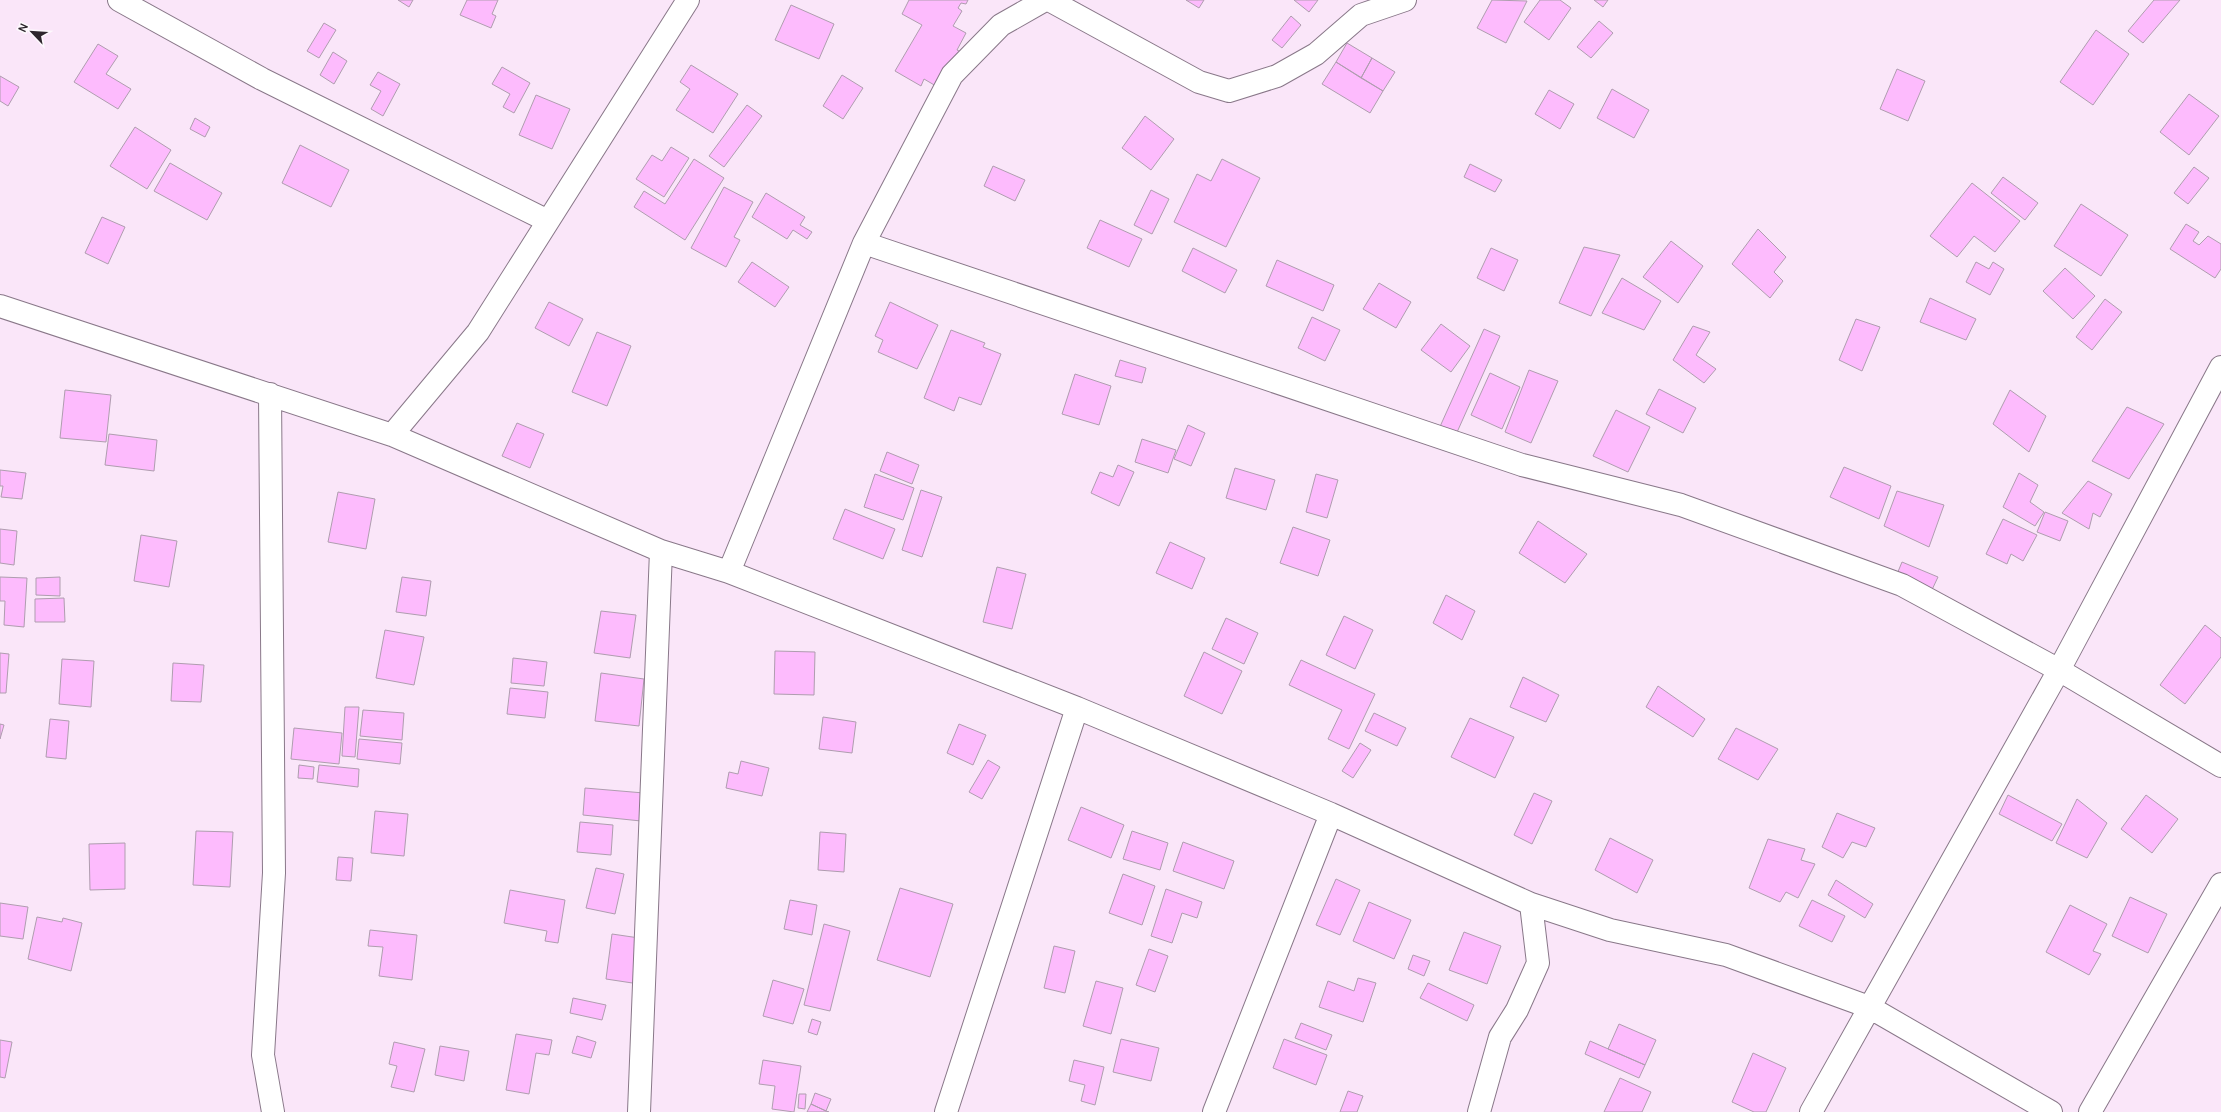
<svg xmlns="http://www.w3.org/2000/svg" width="2221" height="1112" font-family="Manrope,sans-serif">
  <rect width="100%" height="100%" fill="#fae6f9"/>
  <path fill="#fdbbfd" stroke="#af9daf" d="M398,0H413L409,7Z
    M467,0H498L492,14L496,16L491,28L460,15Z
    M909,0H968L966,4L961,3L958,8L962,11L953,26L966,33L957,50L963,53L936,86L924,79L921,86L895,71L922,25L902,14Z
    M1186,0H1204L1199,8Z
    M1294,0H1318L1309,12Z
    M1492,0L1527,1L1506,43L1477,28Z
    M1540,0H1560L1571,8L1549,40L1524,22Z
    M1594,0H1608L1603,7Z
    M2154,0H2180L2143,43L2128,31Z
    M791,5L834,24L819,59L775,40Z
    M1291,16L1301,25L1282,48L1272,40Z
    M1599,21L1613,33L1591,58L1577,47Z
    M324,23L336,30L319,58L307,51Z
    M2096,30L2129,54L2093,105L2060,82Z
    M1347,43L1372,58L1361,78L1336,62Z
    M98,44L118,56L106,74L131,89L118,109L74,82Z
    M333,52L347,61L334,84L320,75Z
    M1372,58L1395,72L1383,91L1361,78Z
    M1336,62L1383,91L1370,113L1322,84Z
    M691,65L738,94L713,133L676,110L690,89L680,82Z
    M502,67L530,83L514,113L503,107L510,94L492,84Z
    M1897,69L1925,81L1908,121L1880,109Z
    M378,72L400,84L383,116L371,109L381,91L370,85Z
    M842,75L863,88L843,119L823,106Z
    M0,76L19,87L8,106L0,101Z
    M1612,89L1649,110L1634,138L1597,118Z
    M1549,90L1574,104L1560,129L1535,114Z
    M2189,94L2219,116L2189,155L2160,132Z
    M536,95L570,109L552,149L519,135Z
    M747,105L762,116L724,167L709,156Z
    M1145,116L1174,139L1151,170L1122,148Z
    M195,118L210,127L205,137L190,129Z
    M135,127L171,150L147,189L110,166Z
    M300,145L349,170L331,207L282,183Z
    M671,147L689,158L664,197L636,179L652,155L662,161Z
    M694,159L724,178L685,240L634,207L644,191L665,204Z
    M1222,159L1260,178L1226,247L1174,222L1197,174L1211,181Z
    M170,163L222,193L207,220L154,191Z
    M1470,164L1502,180L1495,192L1464,177Z
    M993,166L1025,180L1015,201L984,186Z
    M2194,167L2209,178L2188,204L2174,193Z
    M2003,177L2038,203L2025,220L1991,193Z
    M1972,183L2020,221L1995,252L1974,236L1957,257L1930,236Z
    M724,187L753,202L734,237L740,240L726,267L691,248Z
    M1151,190L1169,199L1152,234L1134,225Z
    M766,193L805,217L800,225L812,232L807,239L793,230L787,239L752,217Z
    M2081,204L2128,235L2101,276L2054,246Z
    M102,217L125,227L108,264L85,253Z
    M1100,220L1142,239L1129,267L1087,248Z
    M2186,224L2199,232L2193,241L2199,245L2208,236L2221,244V269L2215,278L2170,249Z
    M1758,229L1786,257L1774,272L1783,281L1770,298L1732,264Z
    M1671,241L1703,266L1678,303L1643,277Z
    M1584,247L1620,255L1591,316L1559,303Z
    M1193,248L1237,270L1225,293L1182,271Z
    M1491,248L1518,260L1504,291L1477,278Z
    M1277,260L1334,285L1323,311L1266,286Z
    M752,262L789,287L775,307L738,282Z
    M1976,262L1989,269L1993,262L2004,269L1990,295L1966,282Z
    M2065,268L2095,296L2073,319L2043,291Z
    M1622,278L1661,301L1644,330L1602,313Z
    M1379,283L1411,302L1396,328L1363,309Z
    M1930,298L1976,319L1966,340L1920,322Z
    M2105,299L2122,312L2092,350L2076,337Z
    M549,302L583,319L569,346L535,328Z
    M890,302L938,325L917,369L878,352L883,340L875,336Z
    M1312,317L1340,330L1325,361L1298,348Z
    M1856,319L1880,327L1862,371L1839,360Z
    M1441,324L1470,346L1451,372L1421,350Z
    M1693,326L1710,332L1696,355L1716,369L1704,383L1673,360Z
    M1484,329L1500,336L1454,439L1438,431Z
    M951,330L985,343L983,347L1001,354L981,405L959,397L954,411L924,398Z
    M597,332L631,346L607,406L572,392Z
    M1120,360L1146,368L1142,383L1115,376Z
    M1529,370L1558,381L1531,443L1505,432Z
    M1490,373L1520,387L1502,429L1471,415Z
    M1075,374L1111,386L1099,425L1062,414Z
    M1659,389L1696,408L1683,433L1646,414Z
    M65,390L111,395L106,442L60,438Z
    M2010,390L2046,416L2029,452L1993,424Z
    M2127,407L2164,424L2129,479L2092,461Z
    M1616,410L1650,427L1628,472L1593,456Z
    M517,423L544,434L530,468L502,456Z
    M1188,425L1205,433L1191,466L1174,459Z
    M109,434L157,440L154,471L105,465Z
    M1142,439L1176,450L1168,473L1135,462Z
    M887,452L919,465L912,484L880,471Z
    M1118,465L1134,472L1119,506L1091,493L1100,472L1113,477Z
    M1844,467L1891,486L1879,519L1830,497Z
    M1235,468L1275,480L1266,510L1226,498Z
    M0,470L26,473L22,499L1,497L3,486H0Z
    M2019,473L2038,485L2030,502L2044,512L2035,526L2003,507Z
    M875,474L914,488L903,520L864,507Z
    M1316,474L1338,480L1327,518L1306,512Z
    M2088,481L2112,494L2100,517L2093,513L2089,529L2062,513Z
    M921,490L942,497L922,557L902,550Z
    M1897,491L1944,505L1929,547L1884,526Z
    M338,492L375,499L366,549L328,542Z
    M845,509L895,529L883,559L833,539Z
    M2045,512L2068,521L2060,541L2037,532Z
    M2003,519L2037,535L2023,561L2011,554L2007,564L1986,554Z
    M1538,521L1587,554L1565,583L1519,553Z
    M1293,527L1330,540L1318,576L1280,563Z
    M0,529L17,531L14,565L0,563Z
    M141,535L177,541L169,587L134,581Z
    M1170,542L1205,558L1192,589L1156,573Z
    M1902,562L1938,577L1930,594L1895,579Z
    M997,567L1026,574L1012,629L983,622Z
    M0,577L27,578L24,627L4,625L5,601H0Z
    M60,577V596L36,595V578Z
    M402,577L431,581L426,616L396,612Z
    M1446,595L1475,611L1462,640L1433,623Z
    M64,598L65,622H35V599Z
    M601,611L636,615L630,658L594,653Z
    M1344,616L1373,630L1355,669L1326,655Z
    M1226,618L1258,633L1244,664L1212,649Z
    M2205,625L2221,638V657L2185,704L2160,685Z
    M385,630L424,637L414,685L376,678Z
    M775,651L815,652L814,695L774,694Z
    M1204,652L1242,671L1222,714L1184,696Z
    M0,653L9,654L6,693H0Z
    M513,658L547,662L544,686L511,683Z
    M62,659L94,661L91,707L59,704Z
    M1301,660L1375,694L1349,749L1328,739L1342,710L1289,685Z
    M173,663L204,665L201,702L171,701Z
    M601,673L644,679L639,726L595,721Z
    M1523,677L1559,695L1546,722L1510,707Z
    M1658,686L1705,719L1693,737L1646,707Z
    M510,688L548,692L545,718L507,714Z
    M345,707H359L355,757L342,756Z
    M363,710L404,713L402,740L360,736Z
    M1374,713L1406,728L1397,746L1365,731Z
    M823,717L856,722L852,753L819,749Z
    M1470,718L1514,737L1495,778L1451,757Z
    M50,719L69,721L66,759L46,757Z
    M0,724L4,725L0,739Z
    M959,724L986,735L973,765L947,753Z
    M294,728L342,733L339,764L291,759Z
    M1736,728L1778,749L1758,780L1718,759Z
    M359,739L402,743L400,764L357,759Z
    M1360,743L1371,750L1353,778L1342,771Z
    M988,760L1000,767L982,799L969,792Z
    M741,761L769,768L762,796L726,788L729,772L738,774Z
    M299,765L314,767L313,779L298,778Z
    M319,765L359,769L358,787L317,782Z
    M585,788L644,793L641,821L583,815Z
    M1534,793L1552,801L1532,844L1514,835Z
    M2008,795L2062,824L2052,841L1999,814Z
    M2146,795L2178,819L2152,853L2121,829Z
    M2077,799L2107,823L2087,858L2056,843Z
    M1081,807L1124,825L1111,858L1068,840Z
    M375,811L408,814L404,856L371,853Z
    M1837,813L1875,828L1866,847L1852,842L1843,858L1822,847Z
    M580,822L613,825L611,855L577,852Z
    M196,831L233,832L230,887L193,885Z
    M1132,831L1168,843L1160,870L1123,859Z
    M820,832L846,834L844,872L818,870Z
    M1610,838L1653,860L1637,893L1595,870Z
    M1768,839L1805,849L1801,860L1815,864L1798,898L1786,892L1780,902L1749,888Z
    M1183,842L1234,861L1224,889L1173,871Z
    M125,843V889L90,890L89,844Z
    M338,857L353,858L351,881L336,880Z
    M596,868L624,874L615,914L586,908Z
    M1123,874L1155,886L1142,925L1109,913Z
    M1336,879L1360,890L1340,935L1316,925Z
    M1836,880L1873,904L1865,918L1828,895Z
    M900,888L953,904L930,977L877,960Z
    M1166,889L1202,902L1197,918L1182,913L1172,943L1151,936Z
    M510,890L565,900L558,943L545,941L547,931L504,923Z
    M2130,897L2167,914L2148,953L2112,936Z
    M790,900L817,905L812,935L784,929Z
    M1812,900L1845,916L1832,942L1799,926Z
    M1369,902L1411,920L1394,959L1353,941Z
    M0,903L28,907L23,939L0,936Z
    M2070,905L2107,924L2093,951L2101,954L2089,975L2046,952Z
    M37,917L62,922L63,918L82,923L71,971L28,959Z
    M824,924L850,931L830,1011L804,1005Z
    M370,930L417,935L412,980L379,976L383,947L368,946Z
    M1464,932L1501,946L1487,984L1449,970Z
    M612,934L646,939L639,984L606,979Z
    M1054,946L1075,951L1065,993L1044,988Z
    M1149,949L1168,956L1155,992L1136,985Z
    M1413,955L1430,961L1424,976L1408,969Z
    M1358,978L1376,983L1363,1022L1319,1007L1328,981L1354,991Z
    M773,980L804,989L793,1024L763,1016Z
    M1096,981L1123,988L1111,1034L1083,1026Z
    M1428,983L1474,1005L1467,1021L1420,998Z
    M573,998L606,1005L602,1020L570,1013Z
    M812,1019L821,1022L817,1035L808,1032Z
    M1301,1023L1332,1035L1326,1050L1295,1038Z
    M1619,1024L1656,1040L1645,1065L1608,1049Z
    M516,1034L552,1040L549,1055L536,1053L529,1094L506,1090Z
    M577,1036L596,1042L591,1058L572,1053Z
    M1121,1039L1159,1048L1151,1081L1113,1072Z
    M1284,1039L1327,1055L1316,1085L1273,1068Z
    M0,1040L12,1042L5,1078L0,1077Z
    M1590,1041L1645,1065L1639,1078L1585,1054Z
    M394,1042L425,1049L414,1092L391,1087L397,1066L389,1064Z
    M440,1046L469,1051L464,1081L435,1075Z
    M1753,1053L1786,1068L1766,1112H1754L1732,1102Z
    M763,1060L801,1066L794,1112L772,1109L775,1086L759,1084Z
    M1074,1060L1104,1067L1095,1105L1081,1101L1085,1085L1069,1081Z
    M1620,1078L1651,1092L1642,1112H1604Z
    M1348,1091L1363,1096L1357,1112H1340Z
    M815,1093L831,1099L826,1111L811,1104Z
    M799,1094H806L805,1109L798,1108Z
    M811,1104L826,1111L829,1112H807Z"/>
  <g fill="none" stroke-linecap="round" stroke-linejoin="round">
    <defs>
      <path id="street" d="M119,0L262,79L548,221
        M1049,0L1199,82L1229,91L1277,76L1316,54L1361,15L1405,0
        M864,243L1522,465L1681,505L1902,585L2059,670L2221,766
        M0,306L392,435L661,551L729,572L1077,708L1331,814L1531,904L1610,930L1726,955L1869,1007L2051,1112
        M270,394L274,873L263,1055L273,1112
        M392,435L478,332L688,0
        M729,572L864,243L952,75L1001,25L1045,0
        M639,1112L661,551
        M946,1112L1077,708
        M1214,1112L1331,814
        M1479,1112L1500,1037L1517,1010L1538,963L1531,904
        M1811,1112L2059,670L2221,367
        M2090,1112L2221,884"/>
    </defs>
    <use href="#street" stroke="#897889" stroke-width="24"/>
    <use href="#street" stroke="#fff" stroke-width="22"/>
  </g>
  <g transform="translate(32 32) rotate(295)" stroke="#fdf9fd" stroke-width="3" paint-order="stroke">
  <path d="M0-3L7 15L0 10L-7 15Z" fill="#2d262d"/>
  <text y="-6" font-size="11" font-weight="bold" text-anchor="middle" fill="#2d262d">N</text>
  </g>
</svg>
